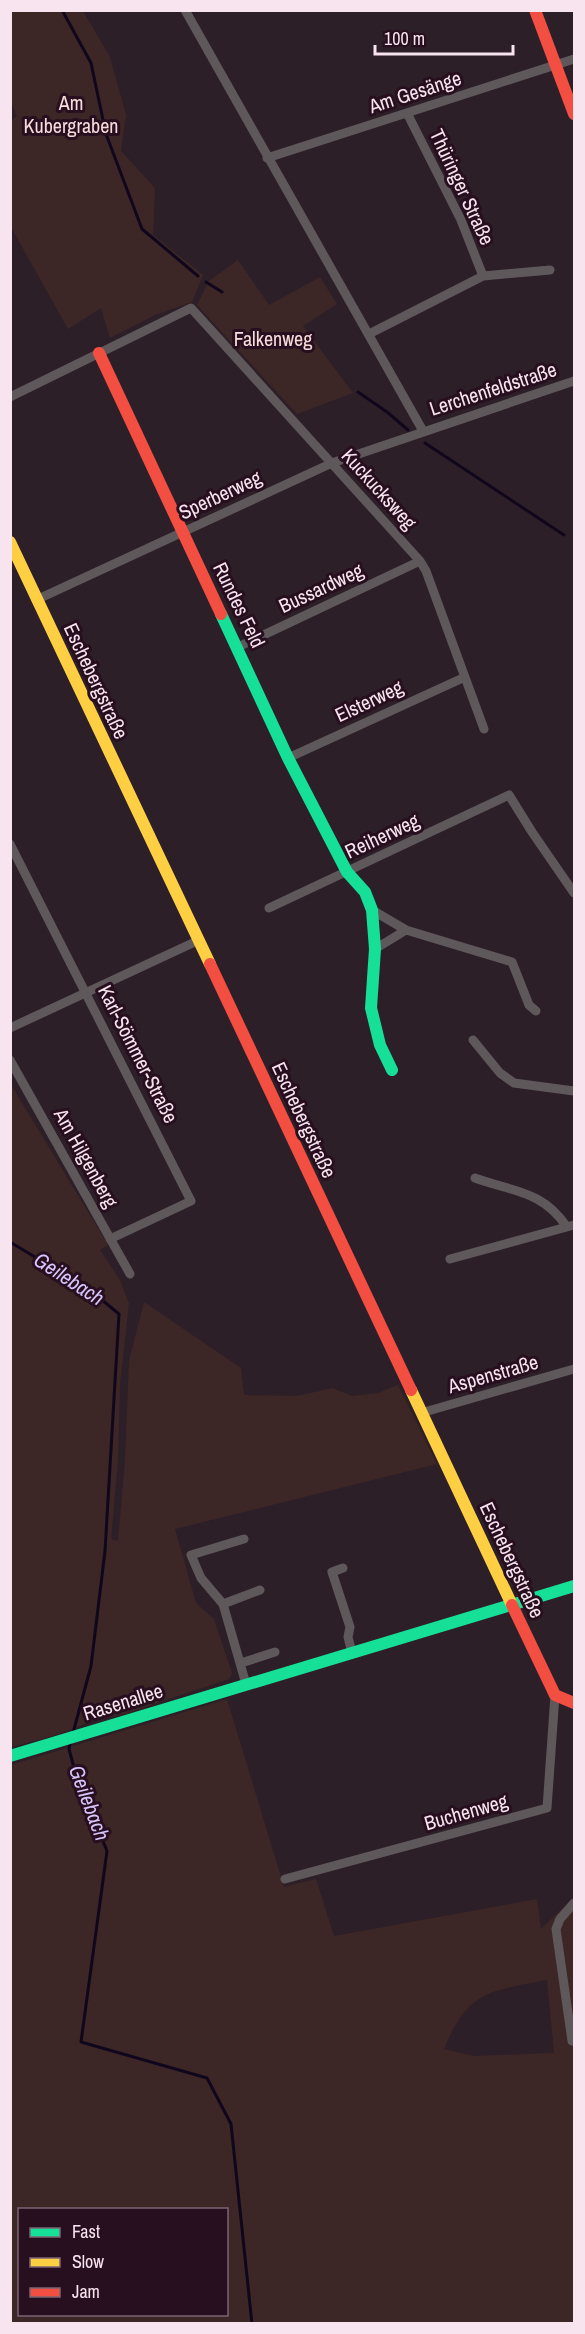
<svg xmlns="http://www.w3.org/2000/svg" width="585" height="2334" font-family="'Archivo Narrow',sans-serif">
  <rect width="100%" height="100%" fill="#2d1f28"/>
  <path fill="#3d2626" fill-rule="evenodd" d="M11,10L83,11L110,57L126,115L121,151L155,188L153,235L203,275L192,302L155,315L110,338L101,308L68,329L11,227V121L17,116L11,102Z
    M238,260L269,305L320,277L337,304L303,326L353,393L297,414L197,305L209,281Z
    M10,1083L108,1245L100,1250L120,1280L129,1303L120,1384L118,1460L111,1539L118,1541L125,1461L129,1361L144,1302L241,1368L244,1395L297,1396L332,1388L352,1396L378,1393L398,1385L437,1464L175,1529L196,1603L214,1619L232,1673L229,1679L124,1714L98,1719L56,1735L11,1747Z
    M227,1699L284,1887L316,1879L334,1936L537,1899L541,1929L574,1897V2323L11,2324V1765ZM547,1980L554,2053L474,2056L444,2049C468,1990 490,1991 547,1980ZM20,2210H226V2314H20Z"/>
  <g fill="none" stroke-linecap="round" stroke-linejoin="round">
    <path stroke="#11071c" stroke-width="3" d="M62,10L91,63L106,134L142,229L198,276
      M206,282L222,292
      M358,392L387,412L408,430
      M425,443L564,535
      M10,1242L90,1290L119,1314L105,1551L91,1666L73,1733
      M70,1743L69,1749L76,1775L107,1851L81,2042L207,2078L231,2124L252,2324"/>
    <path stroke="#5e585a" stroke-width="9" d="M185,10L423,431
      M267,158L574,59
      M483,276L550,270
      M369,334L483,276L461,220L407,113
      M10,397L191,308L420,561L426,571L484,729
      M36,600L332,463L574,381
      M238,647L420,561
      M288,758L465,677
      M10,844L191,1201L110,1239
      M269,908L509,795L532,832L574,893
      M372,910L406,930L512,962L529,1005L536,1011
      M375,949L406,930
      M10,1028L197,941
      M473,1040L500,1073L514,1083L574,1091
      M10,1060L130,1274
      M475,1178C513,1192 542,1190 567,1227
      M450,1259L574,1225
      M421,1413L574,1369
      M244,1539L191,1555L201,1578L223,1604L246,1684
      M343,1568L332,1572L350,1627L348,1637L352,1653
      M223,1604L260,1590
      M241,1663L275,1652
      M285,1879L547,1808L555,1695
      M572,2041L556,1929L560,1919L574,1903"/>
    <path stroke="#16e098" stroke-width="12" d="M221,614L288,758L347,872L365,892L372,910L375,949L371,1008L380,1045L392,1070
      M10,1756L574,1586"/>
    <path stroke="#ffcf43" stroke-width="12" d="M10,542L210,964
      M411,1390L512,1605"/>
    <path stroke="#f24e42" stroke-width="12" d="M535,10L574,114
      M99,353L221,614
      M210,964L411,1390
      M512,1605L555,1695L574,1703"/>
  </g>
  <g text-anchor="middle" stroke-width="6" stroke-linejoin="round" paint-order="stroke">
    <g font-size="20" fill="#f7e4ef" stroke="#280f20">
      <text transform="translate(415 92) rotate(-18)" y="7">Am Gesänge</text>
      <text transform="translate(462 187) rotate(65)" y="7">Thüringer Straße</text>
      <text transform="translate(493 389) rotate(-18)" y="7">Lerchenfeldstraße</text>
      <text transform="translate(379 489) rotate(48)" y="7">Kuckucksweg</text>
      <text transform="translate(220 495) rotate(-25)" y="7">Sperberweg</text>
      <text transform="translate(321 588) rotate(-25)" y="7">Bussardweg</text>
      <text transform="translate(239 605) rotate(64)" y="7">Rundes Feld</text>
      <text transform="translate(96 681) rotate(65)" y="7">Eschebergstraße</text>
      <text transform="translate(369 701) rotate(-25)" y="7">Elsterweg</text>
      <text transform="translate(382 836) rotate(-25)" y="7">Reiherweg</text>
      <text transform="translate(138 1054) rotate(63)" y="7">Karl-Sömmer-Straße</text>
      <text transform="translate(304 1120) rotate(65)" y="7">Eschebergstraße</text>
      <text transform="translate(86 1158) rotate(61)" y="7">Am Hilgenberg</text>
      <text transform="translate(493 1374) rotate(-16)" y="7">Aspenstraße</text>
      <text transform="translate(512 1560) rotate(65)" y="7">Eschebergstraße</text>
      <text transform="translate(123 1702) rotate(-17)" y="7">Rasenallee</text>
      <text transform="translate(466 1812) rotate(-16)" y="7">Buchenweg</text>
    </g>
    <g font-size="20" fill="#f7dcda" stroke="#280f20">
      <text x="71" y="110">Am<tspan x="71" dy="23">Kubergraben</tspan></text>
      <text x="273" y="346">Falkenweg</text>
    </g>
    <g font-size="21" font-style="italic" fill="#d7c6fc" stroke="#280f20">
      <text transform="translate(69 1279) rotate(33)" y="7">Geilebach</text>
      <text transform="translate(89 1803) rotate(69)" y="7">Geilebach</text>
    </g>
  </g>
  <rect width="585" height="2334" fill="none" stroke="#f7e4ef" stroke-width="24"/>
  <rect x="18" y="2208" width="210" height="108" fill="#280f20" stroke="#7b6473" stroke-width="1.5"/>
  <rect x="30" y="2228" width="30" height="9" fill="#16e098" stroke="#7b6473" stroke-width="1.5"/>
  <text x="72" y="2238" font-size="18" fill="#f7e4ef">Fast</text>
  <rect x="30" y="2258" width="30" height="9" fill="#ffcf43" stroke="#7b6473" stroke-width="1.5"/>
  <text x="72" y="2268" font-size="18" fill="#f7e4ef">Slow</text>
  <rect x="30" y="2288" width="30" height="9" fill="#f24e42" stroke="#7b6473" stroke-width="1.5"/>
  <text x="72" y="2298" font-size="18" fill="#f7e4ef">Jam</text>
  <path d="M375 45v9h138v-9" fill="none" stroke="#f7e4ef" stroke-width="3"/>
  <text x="384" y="45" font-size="18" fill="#f7e4ef" stroke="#280f20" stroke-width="4.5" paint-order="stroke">100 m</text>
</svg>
